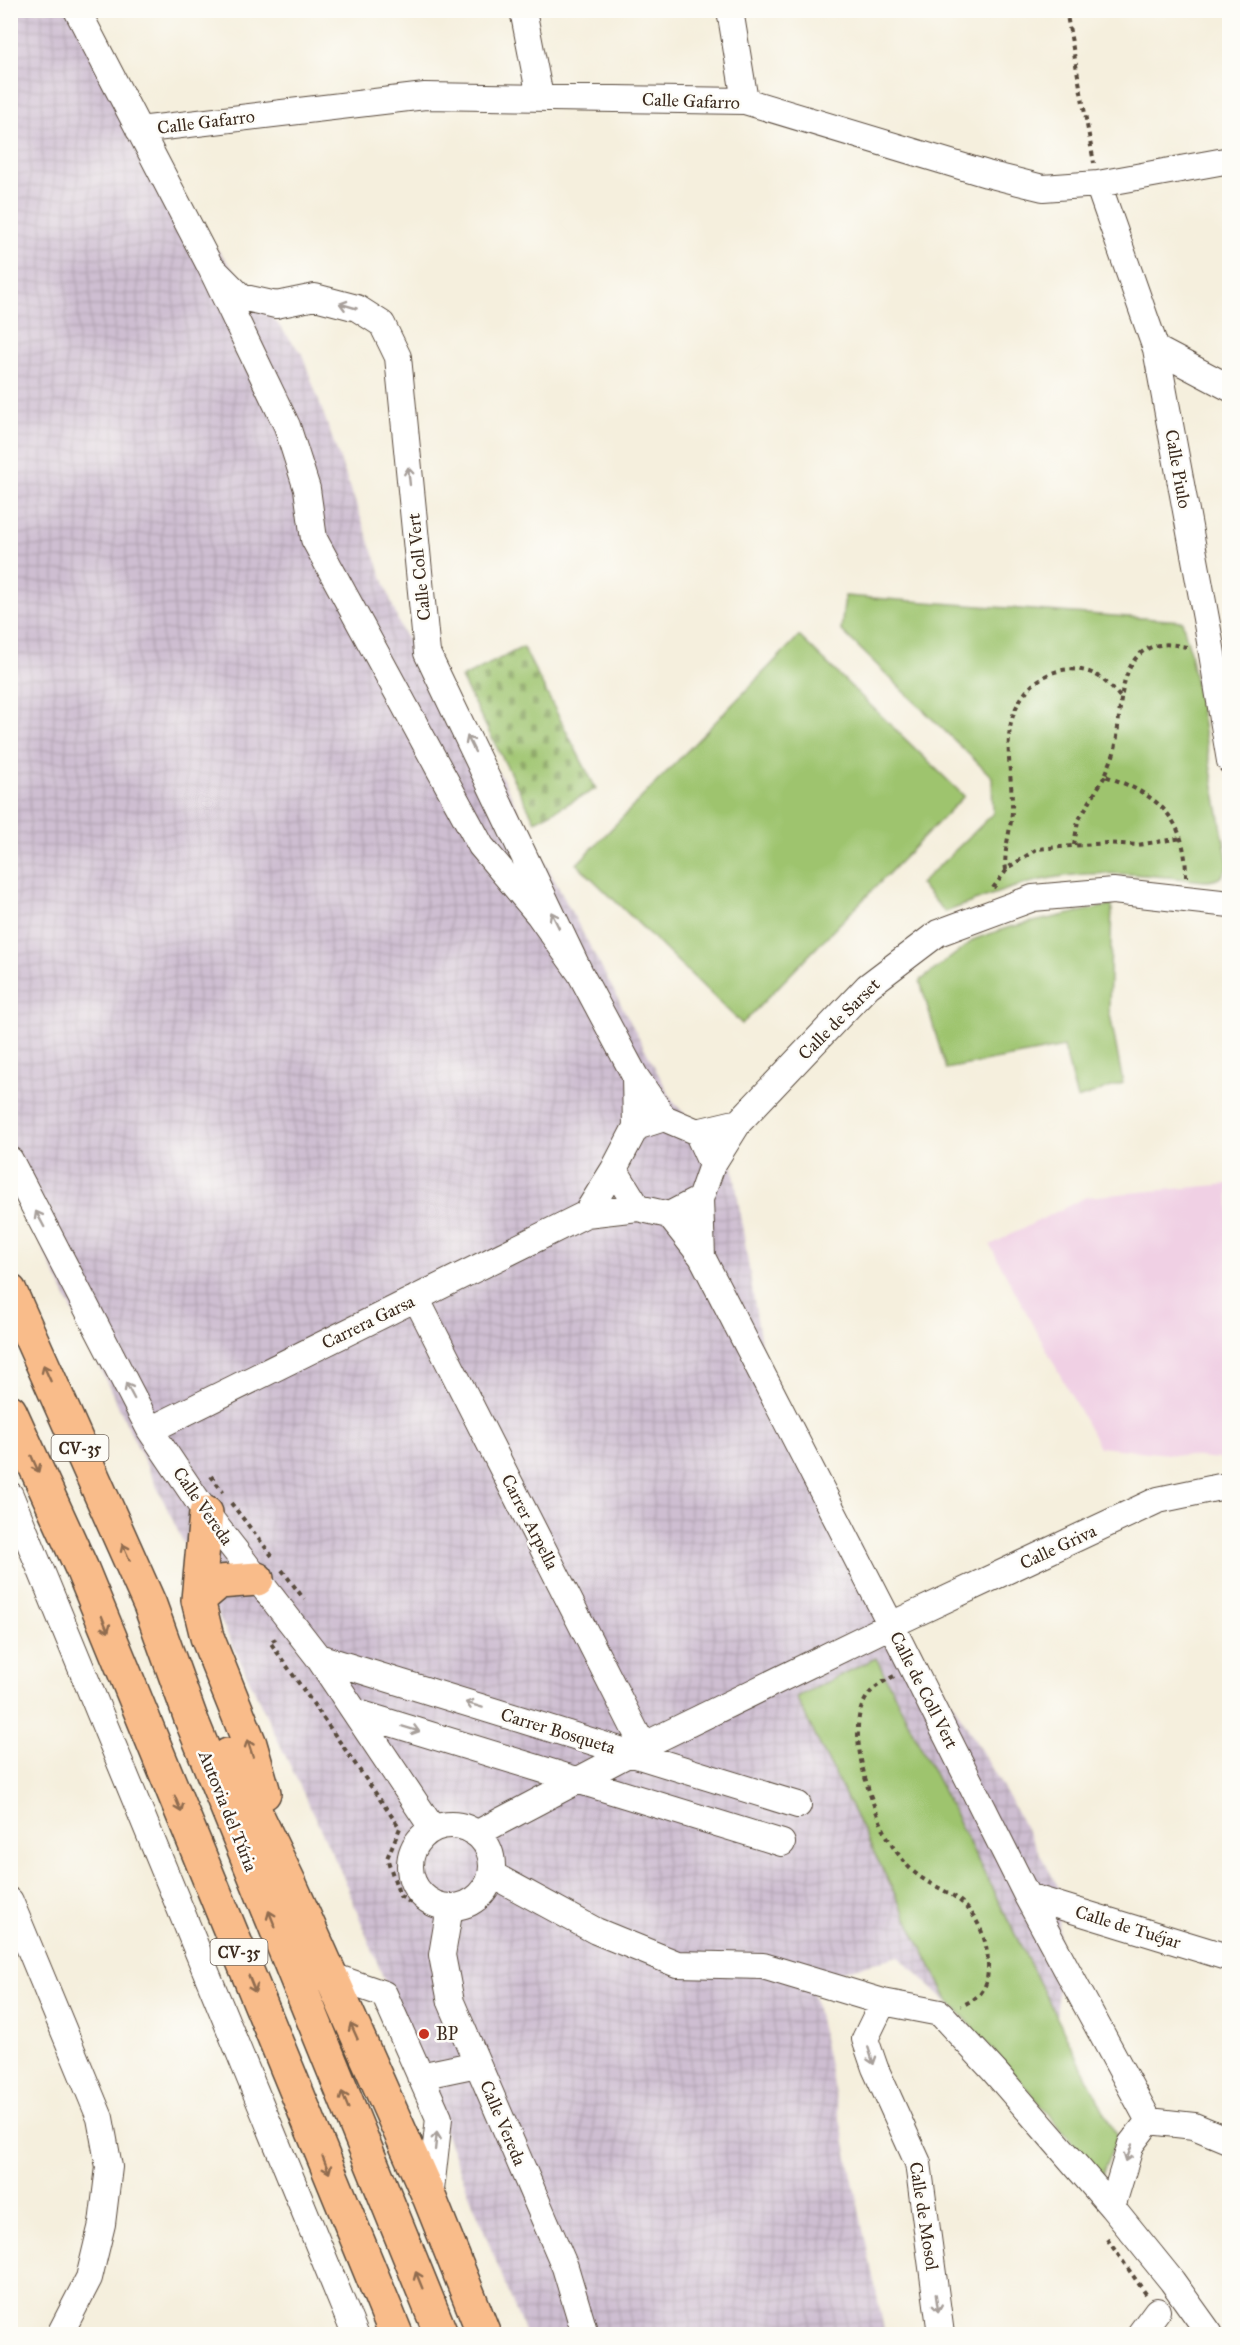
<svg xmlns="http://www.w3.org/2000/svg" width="1240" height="2345" font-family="'IM FELL Great Primer',serif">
  <defs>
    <pattern id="industrial-grid" width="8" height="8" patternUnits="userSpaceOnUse" patternTransform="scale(1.5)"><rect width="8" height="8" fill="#cebed1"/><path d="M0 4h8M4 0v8" fill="none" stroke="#b2a3b3"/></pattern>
    <pattern id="cemetery-stones" width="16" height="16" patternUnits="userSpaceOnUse" patternTransform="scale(1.5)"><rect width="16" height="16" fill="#9ec46e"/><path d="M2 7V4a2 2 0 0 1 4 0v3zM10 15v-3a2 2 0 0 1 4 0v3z" fill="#829f5a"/></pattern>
  </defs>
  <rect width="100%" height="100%" fill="#fdfcf7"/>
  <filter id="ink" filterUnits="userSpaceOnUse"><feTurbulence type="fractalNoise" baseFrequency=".0167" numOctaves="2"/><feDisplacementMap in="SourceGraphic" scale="12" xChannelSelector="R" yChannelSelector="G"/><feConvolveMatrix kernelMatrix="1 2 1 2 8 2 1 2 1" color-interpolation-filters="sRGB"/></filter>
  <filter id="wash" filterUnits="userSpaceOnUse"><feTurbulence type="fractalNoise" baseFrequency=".008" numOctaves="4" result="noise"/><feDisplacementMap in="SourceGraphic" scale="24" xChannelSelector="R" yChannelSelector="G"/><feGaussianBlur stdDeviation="1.35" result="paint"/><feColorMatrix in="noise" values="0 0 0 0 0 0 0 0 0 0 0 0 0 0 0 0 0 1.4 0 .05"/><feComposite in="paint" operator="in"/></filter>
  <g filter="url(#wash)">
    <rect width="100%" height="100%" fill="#f5efdd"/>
    <path fill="#f0d0e4" d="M1229,1184V1460L1099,1447L990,1245L1086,1197Z"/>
    <path fill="url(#industrial-grid)" d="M10,11H94L152,169L302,354L401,629L504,781L534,842L674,1103L732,1161L767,1382L910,1632L994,1772L1060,1890L1056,2042L1023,2072L898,1956L811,1980L885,2334H525L342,1874L33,1228L11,1187Z"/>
    <path fill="url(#cemetery-stones)" stroke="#6c7746" stroke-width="1.5" d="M523,647L596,789L535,821L461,678Z"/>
    <path fill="#9ec46e" stroke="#6c7746" stroke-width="1.5" d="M845,596L1182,621L1189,647L1228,864C1224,878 1217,881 1204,881C1157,876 1111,870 1065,876C1023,881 984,898 945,912L920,884L993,814L992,777L841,630Z
      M799,636L964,796L742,1024L577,864Z
      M1112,905L1109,1009L1123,1083L1077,1099L1064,1047L946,1069L920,981L975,939L1010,927Z
      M876,1658L1117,2137L1101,2177L1036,2099L947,1998L796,1697Z"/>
  </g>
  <g filter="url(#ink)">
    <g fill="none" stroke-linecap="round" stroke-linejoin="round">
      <defs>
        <path id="minor" d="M77,10L210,266
          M523,10L540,97
          M730,10L745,101
          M139,130L425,96L745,101L987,174L1043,188L1098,184L1230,160
          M1098,184L1156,349L1207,624L1230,761
          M1156,349L1230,388
          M580,973L539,915L481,846L314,539L307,489L287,426L210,266L241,297L276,305L315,297L357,308L382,324L398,357L427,653L580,973L635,1076
          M739,1122L868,986L938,933L1033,898L1113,891L1230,904
          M636,1127L635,1076L664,1118
          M697,1132L739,1122L712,1165
          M10,1160L150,1430L206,1513L318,1657L433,1829
          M614,1169L586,1214L638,1208L669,1215L700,1199L712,1165L697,1132L664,1118L636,1127L614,1169L638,1208
          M669,1215L702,1257L700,1199
          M702,1257L891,1625L1027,1896L1149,2121
          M416,1298L643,1746
          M150,1430L586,1214
          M10,1495L355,2334
          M318,1657L798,1805
          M355,1712L782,1843
          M410 1866a41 41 0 1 1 82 0a41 41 0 1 1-82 0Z
          M476,1834L643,1746L891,1625L1158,1500L1220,1487L1230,1488
          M491,1874L596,1931L677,1964L763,1966L883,2002L940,2013L994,2071L1112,2207
          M1027,1896L1230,1958
          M10,1901L100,2118L109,2167L102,2224L89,2278L60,2334
          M450,1907L442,1955L451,2002L565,2267L585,2334
          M329,1975L384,1994L439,2118L430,2199
          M883,2002L865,2039L875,2068L918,2163L941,2334
          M420,2076L477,2064
          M1140,2334L1157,2311
          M1210,2334L1172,2281L1112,2207L1131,2144L1149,2121L1194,2126L1230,2141"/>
        <path id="highway" d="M10,1291L150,1605L191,1719L441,2334
          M10,1411L82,1569L396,2334
          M206,1513L198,1600L207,1637L250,1744L264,1793
          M198,1600L219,1582L257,1579
          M228,1755L290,1884L430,2199L484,2334"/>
      </defs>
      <use href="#minor" stroke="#57483b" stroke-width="28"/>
      <use href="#highway" stroke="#57483b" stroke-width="36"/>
      <path stroke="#57483b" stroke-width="4" stroke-dasharray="4.5 4.5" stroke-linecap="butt" d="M1066,10L1094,163
        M1074,845L1078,821L1105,776
        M1006,870C1003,850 1011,831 1012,811C1013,781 1004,748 1012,719C1021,685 1054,661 1089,672C1102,676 1112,688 1121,698
        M1186,877C1186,817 1158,795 1105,776C1108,767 1113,758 1115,749C1122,717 1115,651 1160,645C1169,643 1180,646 1188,647
        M993,888L1009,867L1037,849L1106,843L1137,845L1182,838
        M211,1476L223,1492
        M231,1503L272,1556
        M282,1570L304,1599
        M276,1639L270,1642L400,1828L387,1858L400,1896L427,1913
        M894,1676C881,1683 871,1688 864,1702C846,1734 872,1807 888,1838C892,1847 900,1856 906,1864C919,1880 938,1886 955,1897C978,1913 989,1942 988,1969C987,1990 981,1997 961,2006
        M1107,2239L1146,2294"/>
      <use href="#minor" stroke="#fff" stroke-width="26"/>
      <use href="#highway" stroke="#f9bc8a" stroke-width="33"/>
    </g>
    <defs><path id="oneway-shaft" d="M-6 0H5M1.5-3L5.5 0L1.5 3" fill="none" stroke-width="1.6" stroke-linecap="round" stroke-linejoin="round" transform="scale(1.5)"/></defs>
    <g stroke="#a79f9a">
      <use href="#oneway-shaft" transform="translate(348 306) rotate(-164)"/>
      <use href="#oneway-shaft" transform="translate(409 476) rotate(-96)"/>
      <use href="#oneway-shaft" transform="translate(471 744) rotate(-116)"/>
      <use href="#oneway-shaft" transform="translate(555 920) rotate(-116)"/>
      <use href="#oneway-shaft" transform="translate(40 1219) rotate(-118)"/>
      <use href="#oneway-shaft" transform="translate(130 1391) rotate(-118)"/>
      <use href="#oneway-shaft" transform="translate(474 1705) rotate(-163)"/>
      <use href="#oneway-shaft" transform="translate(411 1729) rotate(17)"/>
      <use href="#oneway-shaft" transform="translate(871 2056) rotate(72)"/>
      <use href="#oneway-shaft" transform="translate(436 2141) rotate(-84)"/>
      <use href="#oneway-shaft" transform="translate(1129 2153) rotate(109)"/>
      <use href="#oneway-shaft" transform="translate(937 2303) rotate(82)"/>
    </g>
    <g stroke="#906c4f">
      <use href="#oneway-shaft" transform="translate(47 1373) rotate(-114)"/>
      <use href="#oneway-shaft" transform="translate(35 1464) rotate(66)"/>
      <use href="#oneway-shaft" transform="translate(126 1552) rotate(-114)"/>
      <use href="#oneway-shaft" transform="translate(105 1624) rotate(68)"/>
      <use href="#oneway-shaft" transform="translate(250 1748) rotate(-108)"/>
      <use href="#oneway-shaft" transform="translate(178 1804) rotate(68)"/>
      <use href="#oneway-shaft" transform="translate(272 1919) rotate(-112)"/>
      <use href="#oneway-shaft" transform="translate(252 1984) rotate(68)"/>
      <use href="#oneway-shaft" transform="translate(354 2031) rotate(-114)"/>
      <use href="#oneway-shaft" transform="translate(345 2100) rotate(-112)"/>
      <use href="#oneway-shaft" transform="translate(326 2165) rotate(68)"/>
      <use href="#oneway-shaft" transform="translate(419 2280) rotate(-112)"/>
    </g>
  </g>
  <circle fill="#c8321e" stroke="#fdfcf7" stroke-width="2" cx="424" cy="2034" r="6"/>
  <g text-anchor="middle" stroke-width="5" stroke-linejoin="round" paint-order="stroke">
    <g fill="#fdfcf7" stroke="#75695f" stroke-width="1.5">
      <rect x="51.5" y="1435" width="57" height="26" rx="4.5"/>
      <rect x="210.5" y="1939" width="57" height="26" rx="4.5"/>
    </g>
    <g font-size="16" font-weight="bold" fill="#3b2a1e">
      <text x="80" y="1454">CV-35</text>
      <text x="239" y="1958">CV-35</text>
    </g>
    <g font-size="18" fill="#3b2a1e" stroke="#fdfcf7">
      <text transform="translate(691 101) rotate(2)" y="6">Calle Gafarro</text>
      <text transform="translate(206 122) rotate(-7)" y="6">Calle Gafarro</text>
      <text transform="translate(1178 469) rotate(80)" y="6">Calle Piulo</text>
      <text transform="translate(419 567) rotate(-96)" y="6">Calle Coll Vert</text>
      <text transform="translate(839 1019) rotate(-45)" y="6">Calle de Sarset</text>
      <text transform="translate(368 1322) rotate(-26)" y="6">Carrera Garsa</text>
      <text transform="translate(203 1506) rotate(55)" y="6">Calle Vereda</text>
      <text transform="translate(530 1522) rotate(63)" y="6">Carrer Arpella</text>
      <text transform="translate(1058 1547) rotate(-25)" y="6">Calle Griva</text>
      <text transform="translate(924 1690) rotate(63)" y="6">Calle de Coll Vert</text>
      <text transform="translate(558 1731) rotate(17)" y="6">Carrer Bosqueta</text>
      <text transform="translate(228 1811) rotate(68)" y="6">Autovia del Túria</text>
      <text transform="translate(1128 1927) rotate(17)" y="6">Calle de Tuéjar</text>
      <text transform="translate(503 2123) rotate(67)" y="6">Calle Vereda</text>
      <text transform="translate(924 2216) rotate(81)" y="6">Calle de Mosol</text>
    </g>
    <g font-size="18" fill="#3b2a1e" stroke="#fdfcf7" text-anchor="start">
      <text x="436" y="2040">BP</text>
    </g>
  </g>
  <rect width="1240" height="2345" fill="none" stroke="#fdfcf7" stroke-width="36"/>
</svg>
